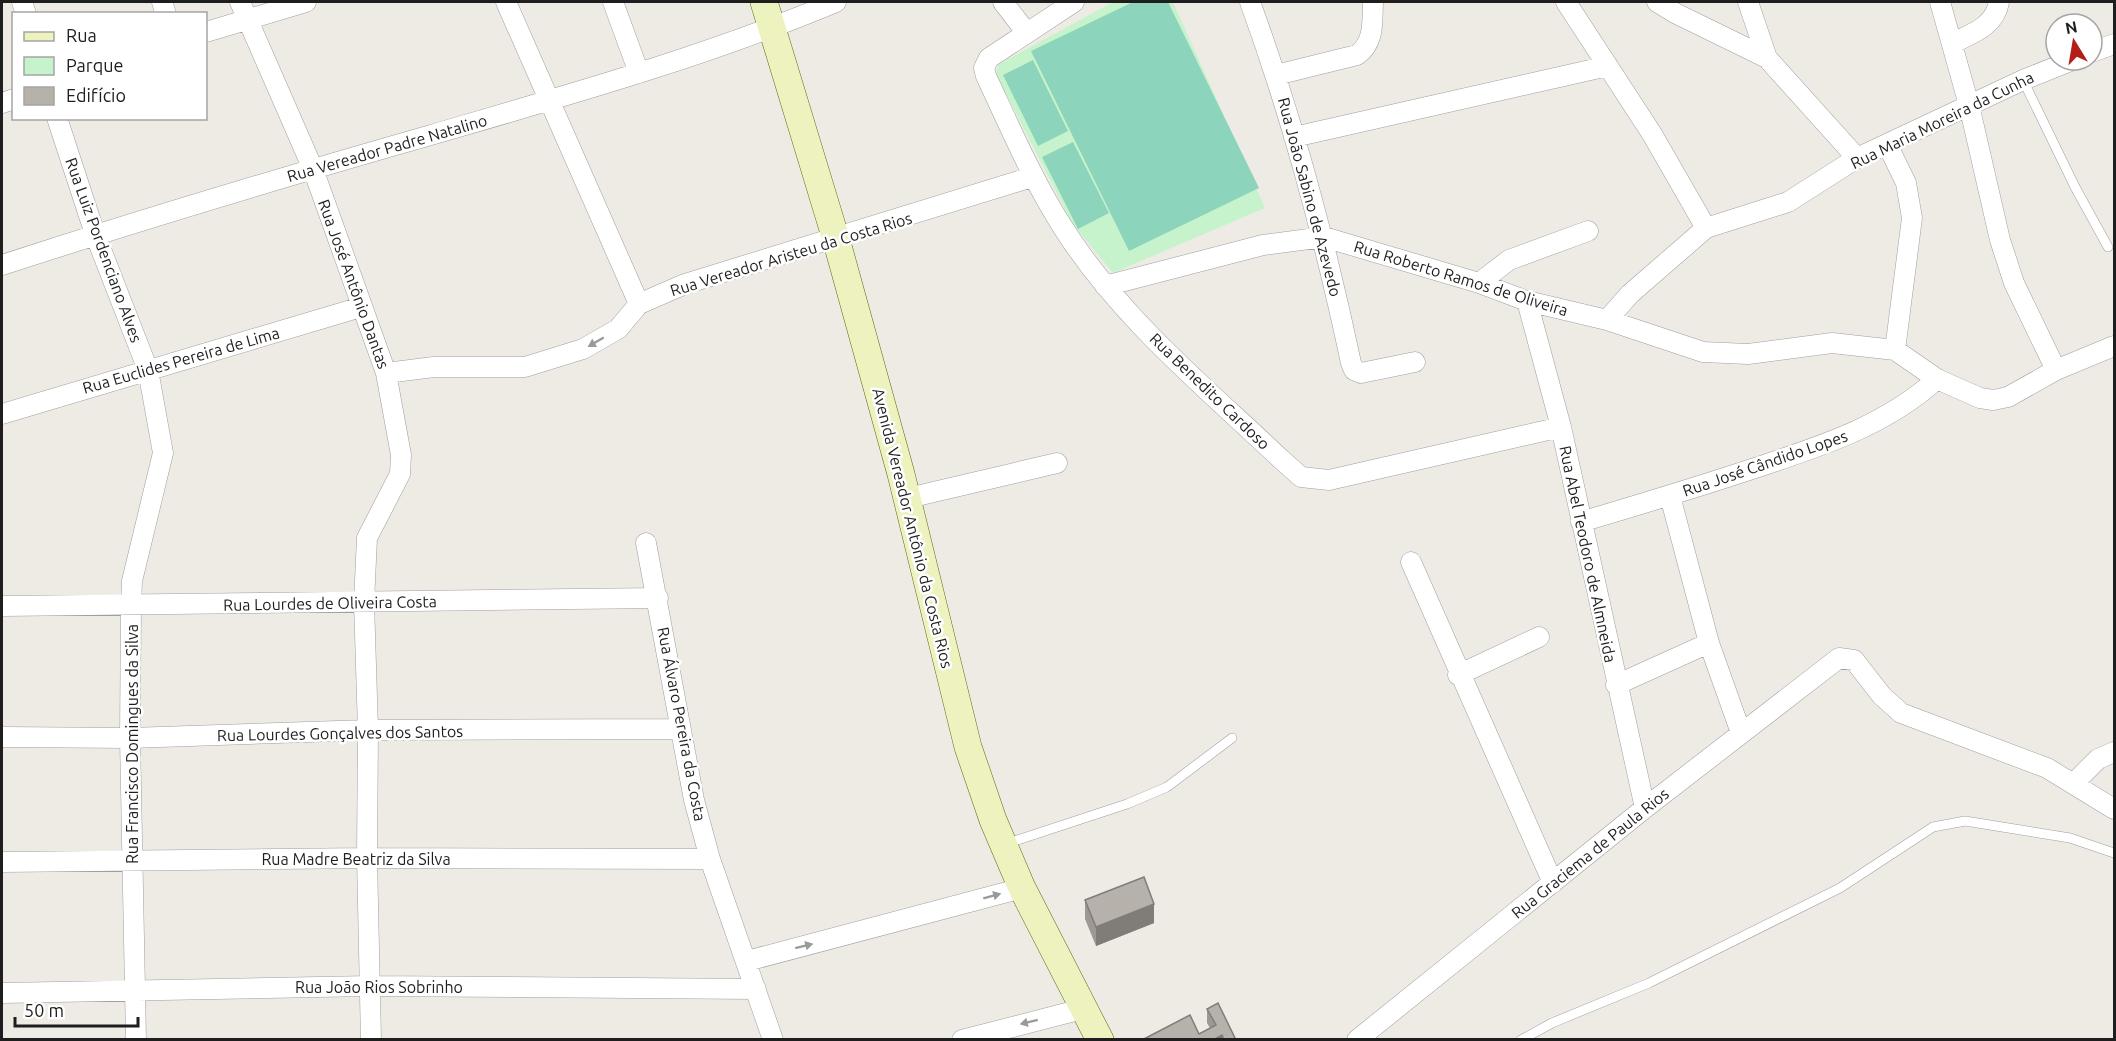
<svg xmlns="http://www.w3.org/2000/svg" width="2116" height="1041" font-family="Ubuntu,sans-serif">
  <rect width="100%" height="100%" fill="#eeebe5"/>
  <path fill="#c7f3cc" d="M1113,2H1173L1265,208L1113,273L1072,223L996,74L999,64Z"/>
  <path fill="#8cd4bb" d="M1133,2H1168L1259,188L1129,251L1031,51Z
    M1033,60L1068,131L1038,146L1003,75Z
    M1073,142L1109,213L1078,229L1042,157Z"/>
  <g fill="none" stroke-linecap="round" stroke-linejoin="round">
    <defs>
      <path id="service" d="M2023,80L2075,187L2108,247
        M1005,844L1127,804L1167,787L1232,738
        M1521,1040L1552,1023L1649,983L1840,888L1933,827L1965,821L2070,838L2114,853"/>
      <path id="minor" d="M22,2L26,14
        M162,2L166,14
        M240,2L313,169L386,373L401,455L400,474L367,538L364,602L368,730L367,858L371,1040
        M506,2L639,304
        M613,2L639,73
        M1003,2L1026,32
        M1074,2L989,58L984,68L986,76C1010,127 1032,179 1062,226C1119,317 1206,388 1283,461L1301,477L1329,480L1561,427
        M1250,2C1293,120 1325,240 1351,363L1354,370L1361,373L1415,362
        M1566,2L1652,134L1706,228
        M1657,2L1675,13L1767,58
        M1748,2L1767,58L1857,158
        M1940,2L1969,105L2000,240L2014,283L2056,370
        M206,32L306,2
        M1953,43C1973,33 1995,26 1999,2
        M2092,52L2114,44
        M1276,75L1357,55C1375,42 1372,22 1373,2
        M2,103L14,99
        M57,118L95,234L148,370L163,453L132,581L131,605L130,738L136,1040
        M1294,137L1608,66
        M1888,146L1906,183L1912,218L1895,350
        M2,265C144,219 287,176 431,135C568,95 704,57 836,2
        M1479,283L1509,260L1588,231
        M1105,286L1263,245L1324,237L1479,283L1527,301L1607,320L1703,352L1748,354L1832,343L1895,350L1937,379L1980,398L1993,400L2008,397L2056,370L2114,346
        M1527,301L1561,427L1645,808
        M1607,320L1630,294L1706,228L1788,202L1857,158L2023,80L2073,60
        M386,373L434,367H525L583,349L618,329L639,304L685,284L1032,177
        M2,414L361,307
        M1670,496L1709,643L1741,733
        M908,498L1057,463
        M1581,522C1638,505 1695,488 1752,469C1818,447 1884,427 1937,379
        M646,543L694,800L710,859L773,1040
        M1411,562L1553,883
        M2,606L658,598
        M1458,675L1539,637
        M1616,685L1709,643
        M2,737L130,738L368,730L679,729
        M2075,782L2098,759L2114,752
        M2,862L367,858L710,859
        M747,961L1022,888
        M2,993L370,986L756,989
        M962,1040L1086,1008
        M1357,1040L1645,808L1839,658L1854,660L1882,696L1901,713L2047,768L2114,809"/>
      <path id="secondary" d="M764,2L836,239L901,474L968,747L993,820L1022,888L1100,1040"/>
    </defs>
    <use href="#service" stroke="#9f9f9f" stroke-width="10"/>
    <use href="#minor" stroke="#9f9f9f" stroke-width="21"/>
    <use href="#secondary" stroke="#5c6911" stroke-width="28"/>
    <use href="#service" stroke="#fff" stroke-width="9"/>
    <use href="#minor" stroke="#fff" stroke-width="20"/>
    <use href="#secondary" stroke="#edf2bf" stroke-width="27"/>
  </g>
  <path fill="#9d9893" d="M1085,900L1154,923L1096,946L1085,919Z
    M1207,1009L1236,1040H1142L1199,1034L1210,1028L1207,1023Z"/>
  <path fill="#807c78" d="M1154,904V923L1096,946V927Z
    M1222,1035V1040H1213Z"/>
  <path fill="#b7b1ab" stroke="#807c78" stroke-width="1.5" d="M1144,877L1154,904L1096,927L1085,900Z
    M1218,1003L1236,1040H1224L1222,1035L1213,1040H1142L1190,1015L1199,1034L1216,1025L1207,1009Z"/>
  <defs><path id="oneway-solid" d="M-6-.8H1V-3.2L6.5 0L1 3.2V.8H-6Z" transform="scale(1.5)"/></defs>
  <g fill="#9a9a9a">
    <use href="#oneway-solid" transform="translate(596 342) rotate(150)"/>
    <use href="#oneway-solid" transform="translate(992 896) rotate(-15)"/>
    <use href="#oneway-solid" transform="translate(804 946) rotate(-14)"/>
    <use href="#oneway-solid" transform="translate(1029 1022) rotate(166)"/>
  </g>
  <g text-anchor="middle" stroke-width="5" stroke-linejoin="round" paint-order="stroke">
    <g font-size="16" fill="#1e1e1e" stroke="#fff">
      <text transform="translate(1942 120) rotate(-26)" y="6">Rua Maria Moreira da Cunha</text>
      <text transform="translate(387 148) rotate(-16)" y="6">Rua Vereador Padre Natalino</text>
      <text transform="translate(1310 197) rotate(75)" y="6">Rua João Sabino de Azevedo</text>
      <text transform="translate(104 250) rotate(70)" y="6">Rua Luiz Pordenciano Alves</text>
      <text transform="translate(791 254) rotate(-17)" y="6">Rua Vereador Aristeu da Costa Rios</text>
      <text transform="translate(1461 278) rotate(17)" y="6">Rua Roberto Ramos de Oliveira</text>
      <text transform="translate(354 284) rotate(70)" y="6">Rua José Antônio Dantas</text>
      <text transform="translate(181 360) rotate(-16)" y="6">Rua Euclides Pereira de Lima</text>
      <text transform="translate(1210 391) rotate(44)" y="6">Rua Benedito Cardoso</text>
      <text transform="translate(1765 463) rotate(-19)" y="6">Rua José Cândido Lopes</text>
      <text transform="translate(913 528) rotate(76)" y="6">Avenida Vereador Antônio da Costa Rios</text>
      <text transform="translate(1588 554) rotate(78)" y="6">Rua Abel Teodoro de Almneida</text>
      <text transform="translate(330 603) rotate(-1)" y="6">Rua Lourdes de Oliveira Costa</text>
      <text transform="translate(682 724) rotate(79)" y="6">Rua Álvaro Pereira da Costa</text>
      <text transform="translate(340 733) rotate(-1)" y="6">Rua Lourdes Gonçalves dos Santos</text>
      <text transform="translate(132 744) rotate(-90)" y="6">Rua Francisco Domingues da Silva</text>
      <text transform="translate(1590 853) rotate(-39)" y="6">Rua Graciema de Paula Rios</text>
      <text x="356" y="865">Rua Madre Beatriz da Silva</text>
      <text x="379" y="993">Rua João Rios Sobrinho</text>
    </g>
  </g>
  <rect width="2116" height="1041" fill="none" stroke="#1e1e1e" stroke-width="6"/>
  <rect x="12" y="12" width="195" height="108" fill="#ffffff" stroke="#a5a5a5" stroke-width="1.5"/>
  <rect x="24" y="32" width="30" height="9" fill="#edf2bf" stroke="#a5a5a5" stroke-width="1.5"/>
  <text x="66" y="42" font-size="18" fill="#1e1e1e">Rua</text>
  <rect x="24" y="57" width="30" height="18" fill="#c7f3cc" stroke="#a5a5a5" stroke-width="1.5"/>
  <text x="66" y="72" font-size="18" fill="#1e1e1e">Parque</text>
  <rect x="24" y="87" width="30" height="18" fill="#b7b1ab" stroke="#a5a5a5" stroke-width="1.5"/>
  <text x="66" y="102" font-size="18" fill="#1e1e1e">Edifício</text>
  <g transform="translate(2074 42) rotate(349)"><circle r="28" fill="#ffffff" stroke="#a5a5a5" stroke-width="1.5"/>
  <path d="M0-4.5L10 22L0 15L-10 22Z" fill="#b51d17"/>
  <text y="-9" font-size="16" font-weight="bold" text-anchor="middle" fill="#1e1e1e">N</text>
  </g>
  <path d="M15 1017v9h123v-9" fill="none" stroke="#1e1e1e" stroke-width="3"/>
  <text x="24" y="1017" font-size="18" fill="#1e1e1e" stroke="#ffffff" stroke-width="4.5" paint-order="stroke">50 m</text>
</svg>
